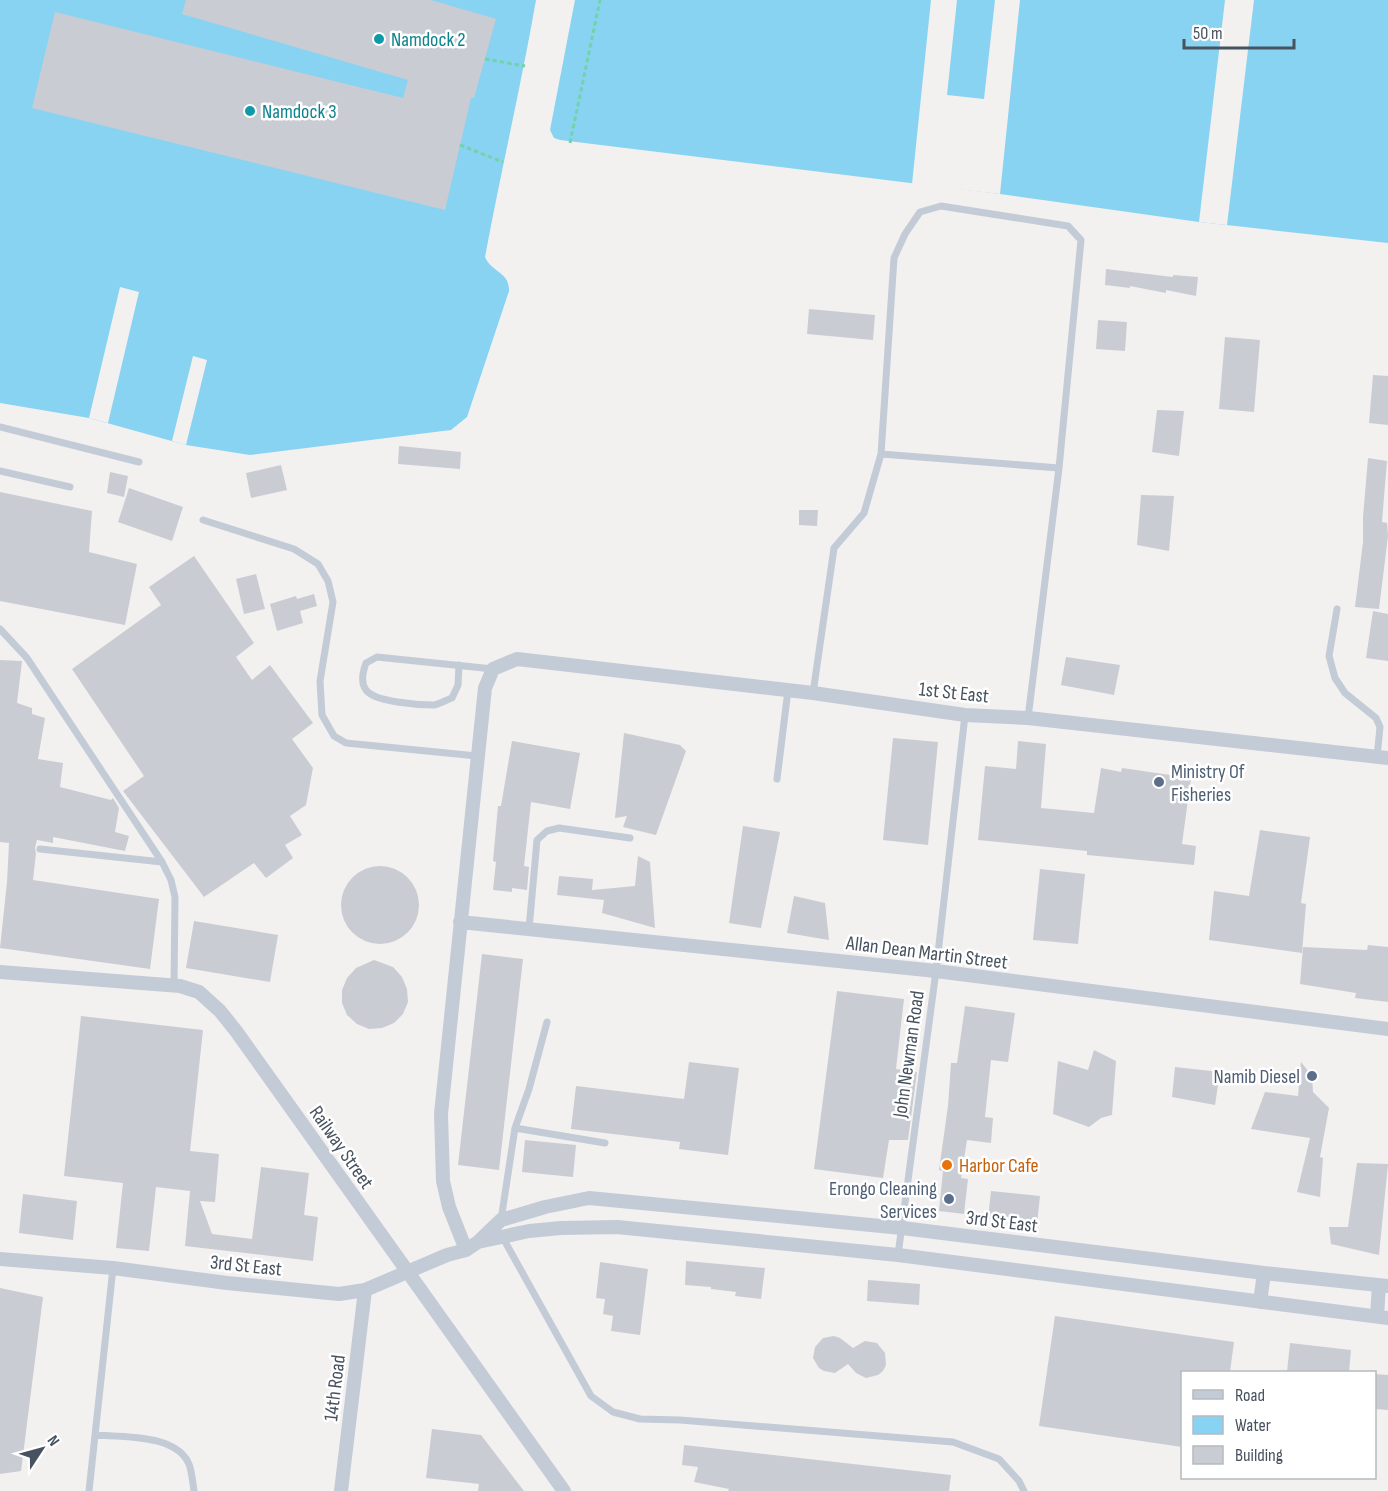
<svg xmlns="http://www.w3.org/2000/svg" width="1388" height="1491" font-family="'Sofia Sans Condensed',sans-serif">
  <rect width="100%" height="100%" fill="#f3f0f0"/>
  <path fill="#88d3f1" d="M0,0H536C521,86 501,171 485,257C491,272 510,272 509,291L467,417L451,430L250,455L186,445L89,418L0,403Z
    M575,0H1388V243L1199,222L1000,194L560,140L554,138L550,130Z"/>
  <path fill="#f3f0f0" d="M931,0H957L947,95L984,99L995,0H1020L1000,194L912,184Z
    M1225,0H1254L1227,225L1199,222Z
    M120,287L139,292L108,423L89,418Z
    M193,356L207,360L186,445L172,441Z"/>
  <path fill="#caccd3" d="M186,0H431L496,19L474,98H471L445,210L32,108L55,12L403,98L408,80L182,14Z
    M1106,269L1173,277V275L1198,277L1196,296L1166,290V293L1130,286V288L1105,285Z
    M809,309L875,315L873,340L807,334Z
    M1098,320L1127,322L1125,351L1096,349Z
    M1225,337L1260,340L1254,412L1219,409Z
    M1373,375L1388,376V425L1369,423Z
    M1157,410L1184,411L1179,456L1152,452Z
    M399,446L461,452L460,469L398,464Z
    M1368,458L1387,461L1382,522L1387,523L1388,536L1379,609L1355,607L1363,542V517Z
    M281,465L287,490L251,498L246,473Z
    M110,472L128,476L124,497L107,493Z
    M129,488L183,507L172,541L118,522Z
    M0,492L92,511L89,552L137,564L125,625L0,601Z
    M1141,495L1174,496L1169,551L1137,545Z
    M799,510H818L817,526L799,525Z
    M194,556L254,643L236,657L252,680L270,665L313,723L292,739L313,768L306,805L290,816L302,835L285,845L293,858L266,878L254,863L204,897L123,791L144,776L72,669L161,605L149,587Z
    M256,574L265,609L244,614L236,579Z
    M314,594L317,606L300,611L303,623L277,631L270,604L296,596L297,599Z
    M1373,611L1388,614V661L1366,658Z
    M1066,657L1120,665L1114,695L1061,685Z
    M0,660L22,661L17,703L32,708V714L45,718L38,759L63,763L60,787L111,800L113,798L119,808L115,832L129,836L125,851L53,837V843L37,840L35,848L36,853L33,880L159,899L150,969L0,948L7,882L9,843L0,842Z
    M624,733L680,745L686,751L656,835L623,827L627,816L615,818Z
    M893,738L938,742L928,845L883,840Z
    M512,741L580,753L570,809L531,802L524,866L529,867L527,890L512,888V892L493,890L496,862L493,861L498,806H501Z
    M1018,741L1046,744L1041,808L1094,813L1101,768L1121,772L1122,768L1191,778L1182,844L1196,846L1194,865L1087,855V851L978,840L985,766L1016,769Z
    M743,826L780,832L761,928L729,923Z
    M1260,830L1310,837L1301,903L1306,904L1302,953L1209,940L1214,891L1249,896Z
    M638,856L650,862L655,928L602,913L604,900L557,895L559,876L593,879L592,890L635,886Z
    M341 905a39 39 0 1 1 78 0a39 39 0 1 1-78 0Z
    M1040,869L1085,874L1078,944L1033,940Z
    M794,896L825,903L829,940L787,933Z
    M194,921L278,935L270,982L186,968Z
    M1368,945L1388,947V1002L1355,998L1356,993L1300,984L1303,947L1367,950Z
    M482,954L523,959L499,1170L458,1165Z
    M374,960L393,967L402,977L407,989L408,1002L403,1014L394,1023L382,1028L369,1029L357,1024L347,1015L342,1003V990L347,978L356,968Z
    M837,991L904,999L896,1069L917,1072L908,1140H889L883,1178L814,1169Z
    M965,1006L1015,1013L1008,1062L991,1060L985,1117L993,1118L991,1143L967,1140L961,1178L968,1179L964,1214L939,1211L943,1171L939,1170L948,1106L951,1063H957Z
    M81,1016L203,1030L190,1151L219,1154L215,1202L200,1201L212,1234L252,1239L261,1167L309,1173L304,1215L318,1217L313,1261L185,1246L190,1191L156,1187L149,1251L116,1248L123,1183L64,1176Z
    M1094,1050L1116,1061L1112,1115L1101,1118L1089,1127L1053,1114L1058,1061L1088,1070Z
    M689,1062L739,1068L728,1155L679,1149L680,1142L571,1129L576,1086L684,1099Z
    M1301,1062L1312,1076L1313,1092L1329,1108L1320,1157L1323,1158L1320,1197L1297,1192L1310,1138L1251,1129L1265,1092L1298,1096Z
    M1175,1067L1220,1072L1215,1105L1172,1097Z
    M525,1140L576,1145L573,1177L522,1172Z
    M1357,1163L1388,1164L1379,1255L1331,1244L1329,1227H1348Z
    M991,1191L1040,1196L1037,1224L988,1219Z
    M23,1194L77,1201L73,1240L19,1233Z
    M686,1261L765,1268L761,1299L735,1296L736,1292L711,1289V1287L685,1285Z
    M600,1262L648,1269L640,1335L611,1331L613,1316L603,1314L605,1299L596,1298Z
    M868,1280L920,1284L919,1305L867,1301Z
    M0,1288L43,1297L21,1471L0,1474Z
    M1055,1316L1234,1342L1230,1372H1182V1447L1039,1426Z
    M834,1336L840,1338L853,1348L865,1341L877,1343L885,1353L886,1365L883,1371L878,1375L866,1378L856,1373L848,1364L835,1373L824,1371L819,1368L813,1358L815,1347L823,1338Z
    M1290,1343L1351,1350L1349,1372H1287Z
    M1374,1374L1388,1375V1410L1374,1409Z
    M432,1429L481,1435L524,1491H478L479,1484L426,1478Z
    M684,1445L951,1475L949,1491H728L729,1489L694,1482L698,1467L682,1465Z"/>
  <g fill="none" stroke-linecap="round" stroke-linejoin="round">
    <path stroke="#73d2aa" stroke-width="3" stroke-dasharray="4.5 3" stroke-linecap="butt" d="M485,59L525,66
      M570,143L600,0
      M460,145L503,162"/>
    <path stroke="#c3cbd6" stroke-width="7" d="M0,427L139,462
      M881,454L1059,468
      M0,471L70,487
      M203,520L294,549L318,564L328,581L333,602L320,681L322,715L334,736L346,743L477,756
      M1337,609L1329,656L1335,678L1345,693L1376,718L1380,727L1377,757
      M0,629L27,658L162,862L171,880L175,897L174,986
      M459,665L458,685L452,698C446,700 440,704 434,705C419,705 374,702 366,690C360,682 363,671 366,663L377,657L493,669
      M813,693L834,548L864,513L881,454L894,258L905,234L920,212L941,206L1068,226L1081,240L1059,468L1028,718
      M777,779L788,690
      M40,849L162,862
      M529,929L537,840L547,831L559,828L630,838
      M515,1128L605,1143
      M501,1220L515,1128L529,1089L547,1022
      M503,1238L591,1396L613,1412L640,1419L680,1420L953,1442L999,1459L1019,1481L1024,1491
      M898,1255L936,971L965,715
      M96,1435C124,1437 180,1434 190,1467C192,1475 193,1483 194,1491
      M89,1491L113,1268"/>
    <path stroke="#c3cbd6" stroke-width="14" d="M460,922L936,971L1388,1029
      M0,972L180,986L199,992L220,1011L236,1031L564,1491
      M478,1242L529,1231L561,1228L617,1227L898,1255L1388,1318
      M466,1250L449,1207L443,1181L441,1114L485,688L493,669L517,659L813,693L965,715L1028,718L1388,758
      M0,1259L113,1268L227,1283L339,1294L365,1290L447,1255L466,1250L478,1242L501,1220L545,1207L589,1198L902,1228L1264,1273L1388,1286
      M1260,1302L1264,1273
      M1377,1316L1379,1285
      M341,1491L365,1290"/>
  </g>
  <g fill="#0f9aa8" stroke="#fff" stroke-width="2">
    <circle cx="379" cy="39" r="6"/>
    <circle cx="250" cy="111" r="6"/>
  </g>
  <g fill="#5c6f8a" stroke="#fff" stroke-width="2">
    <circle cx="1159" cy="782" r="6"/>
    <circle cx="1312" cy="1076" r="6"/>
    <circle cx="949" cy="1199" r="6"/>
  </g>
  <circle fill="#e8710a" stroke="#fff" stroke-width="2" cx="947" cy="1165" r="6"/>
  <g text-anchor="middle" stroke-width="5" stroke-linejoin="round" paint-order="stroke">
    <g font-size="20" fill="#0d838f" stroke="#fff" text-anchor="start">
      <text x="391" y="46">Namdock 2</text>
      <text x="262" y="118">Namdock 3</text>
    </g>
    <g font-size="20" fill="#47525f" stroke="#fff">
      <text transform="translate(954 692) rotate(6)" y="7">1st St East</text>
      <text transform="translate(927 952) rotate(7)" y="7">Allan Dean Martin Street</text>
      <text transform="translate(908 1054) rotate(-82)" y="7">John Newman Road</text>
      <text transform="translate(342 1147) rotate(55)" y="7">Railway Street</text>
      <text transform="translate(1002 1221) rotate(7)" y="7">3rd St East</text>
      <text transform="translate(246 1265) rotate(6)" y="7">3rd St East</text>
      <text transform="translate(334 1388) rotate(-83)" y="7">14th Road</text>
    </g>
    <g font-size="20" fill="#4e5e75" stroke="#fff" text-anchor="end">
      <text x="1171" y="778" text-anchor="start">Ministry Of<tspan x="1171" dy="23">Fisheries</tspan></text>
      <text x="1300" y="1083">Namib Diesel</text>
      <text x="937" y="1195">Erongo Cleaning<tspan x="937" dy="23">Services</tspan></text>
    </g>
    <g font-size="20" fill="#c56008" stroke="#fff" text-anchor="start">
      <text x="959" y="1172">Harbor Cafe</text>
    </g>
  </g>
  <rect x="1181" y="1371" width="195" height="108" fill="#ffffff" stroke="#b5babf" stroke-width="1.5"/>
  <rect x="1193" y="1390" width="30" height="9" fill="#c3cbd6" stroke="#b5babf" stroke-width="1.5"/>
  <text x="1235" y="1401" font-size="18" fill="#47525f">Road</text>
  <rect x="1193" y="1416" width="30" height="18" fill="#88d3f1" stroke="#b5babf" stroke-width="1.5"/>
  <text x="1235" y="1431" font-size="18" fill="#47525f">Water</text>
  <rect x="1193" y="1446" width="30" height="18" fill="#caccd3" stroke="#b5babf" stroke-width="1.5"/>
  <text x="1235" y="1461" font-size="18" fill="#47525f">Building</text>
  <g transform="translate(42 1449) rotate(54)" stroke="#ffffff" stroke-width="4.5" paint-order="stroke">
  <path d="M0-4.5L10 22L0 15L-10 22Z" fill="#47525f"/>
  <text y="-9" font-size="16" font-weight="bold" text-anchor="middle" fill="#47525f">N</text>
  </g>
  <path d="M1184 39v9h110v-9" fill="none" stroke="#47525f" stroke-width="3"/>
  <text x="1193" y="39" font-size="18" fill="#47525f" stroke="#ffffff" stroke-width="4.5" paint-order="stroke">50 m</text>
</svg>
